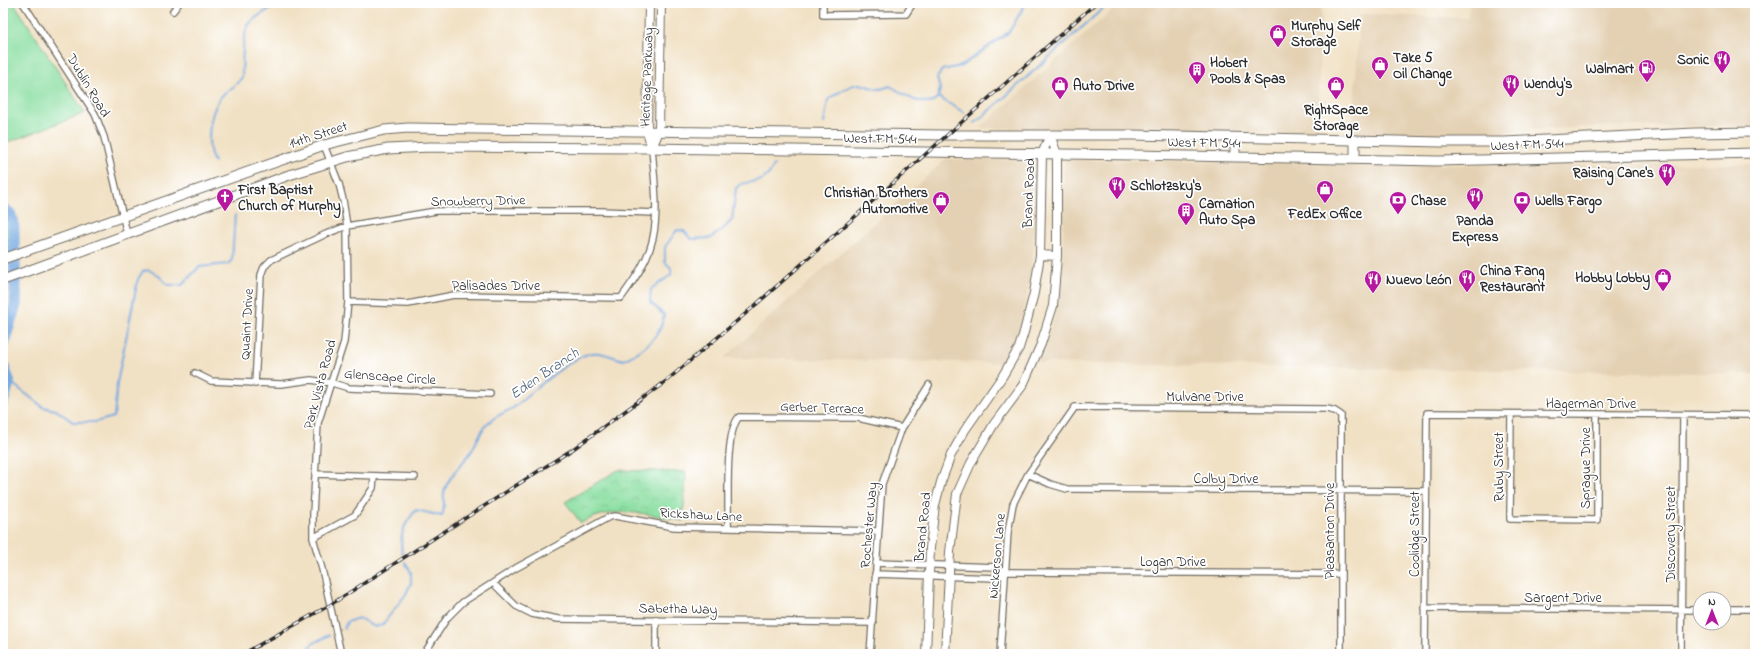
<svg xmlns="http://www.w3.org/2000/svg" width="1758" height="657" font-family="'Indie Flower',sans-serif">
  <defs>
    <pattern id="park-crowns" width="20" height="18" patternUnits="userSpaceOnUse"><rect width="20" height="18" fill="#89dea0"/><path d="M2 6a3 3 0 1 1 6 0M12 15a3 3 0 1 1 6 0" fill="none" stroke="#76bf8a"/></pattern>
  </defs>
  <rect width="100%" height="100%" fill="#fff"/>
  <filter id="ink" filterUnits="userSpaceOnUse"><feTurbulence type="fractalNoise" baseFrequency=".025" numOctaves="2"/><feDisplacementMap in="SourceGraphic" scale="8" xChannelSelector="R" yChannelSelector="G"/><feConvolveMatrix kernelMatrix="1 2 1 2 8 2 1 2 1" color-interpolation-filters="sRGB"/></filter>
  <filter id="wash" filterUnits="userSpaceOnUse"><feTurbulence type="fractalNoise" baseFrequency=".012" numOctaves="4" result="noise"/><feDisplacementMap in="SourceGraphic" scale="16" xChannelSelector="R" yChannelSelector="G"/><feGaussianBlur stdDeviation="0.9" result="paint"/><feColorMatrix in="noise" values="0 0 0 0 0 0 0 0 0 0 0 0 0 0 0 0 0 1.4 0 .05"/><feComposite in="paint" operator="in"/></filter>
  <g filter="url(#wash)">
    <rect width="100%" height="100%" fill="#f1e1c4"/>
    <path fill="#e4d1b4" d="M1120,3H1322L1317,133L980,128Z
      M1469,3H1755V126H1610L1429,135L1352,134L1360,14L1468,18Z
      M946,159L1036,160L1034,245L1023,324L1008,363L724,358Z
      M1064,160L1513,165L1755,164V374L1038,363L1055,316L1062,270Z"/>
    <path fill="#89dea0" stroke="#5a8466" d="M3,3H14L85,113L3,144Z
      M3,215L8,219L12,246L3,249Z"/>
    <path fill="url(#park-crowns)" stroke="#5a8466" d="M618,470L686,472L683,521C649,514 614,505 581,523L565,502Z"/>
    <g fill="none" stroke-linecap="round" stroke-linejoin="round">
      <path stroke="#74a8e0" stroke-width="2" d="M938,97L965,113
        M824,123L828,100C834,95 851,84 859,84C873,86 873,93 890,86L914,100L931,103L938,97L940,89L937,78L942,70L961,66L1009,32L1026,3
        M975,123L1006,96L1109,3
        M214,162C205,145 209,115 220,98C225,90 237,87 242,77C243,64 241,30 251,22C259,14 269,11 276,3
        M9,381L43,407L56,410L73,422H95L114,417L117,383L138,279L143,271L149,270L159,276L168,285H182L199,267L228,264L232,260L235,215
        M402,553C399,534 404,524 416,510L442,516C446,506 442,497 445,489C450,474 463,464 471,452C477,442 480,431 488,423C496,415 508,412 517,405C533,391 572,356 592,353C603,351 613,358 624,360C643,350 661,338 664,315L650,302L651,289L671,275V268L665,262V247L677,230L684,231L691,239L711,238L722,230L732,220L736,188L741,184L762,180L769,174L774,165
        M344,629L347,622L359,618L375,627L383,624L406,594L411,583V572L405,562
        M304,654L312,644L329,635"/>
      <path stroke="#74a8e0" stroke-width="12" d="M3,208L9,213L13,221L16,303L3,344
        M3,365L9,381L3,401"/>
    </g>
  </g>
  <g filter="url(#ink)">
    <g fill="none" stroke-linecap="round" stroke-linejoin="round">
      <defs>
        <path id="street" d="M23,3L95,114L104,137L127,234
          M823,3V15L906,14L913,3
          M173,11L179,3
          M324,145L339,184L343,200L347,226L348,302L344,342L318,423L313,514V538L322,569L341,654
          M348,302L408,304L454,295L621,298C634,280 648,261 653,238C659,210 654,177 652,148
          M195,373L211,381L281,384L311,380L332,383L349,388L490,394
          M255,384L261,275L264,267L271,260L326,234L347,226L436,211H600L655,213
          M1511,414L1510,519L1597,520V415
          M315,474L415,477
          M1028,474L1050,484L1067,489L1426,491
          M728,528C729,504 724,433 739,417L858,418L902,428
          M313,538L355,515L373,488L374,476
          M876,563L997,567L1005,572L1341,574
          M875,574L997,578L1005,572
          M494,584L516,606L532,614L558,619L873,623
          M1425,608L1700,610
          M1724,609H1755
          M424,654L447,618L463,602L516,568L609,517L615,516L674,527L878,531
          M656,654V620
          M870,654L882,484L902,428L929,385
          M1000,654L1008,532L1013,504L1028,474L1075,407L1327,409L1335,411L1341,415V654
          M1425,654L1427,413L1755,415
          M1681,654L1683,415"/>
        <path id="secondary" d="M649,3L647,131L652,148
          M652,148L659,131L661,3
          M1040,255L1057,256
          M926,654L930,548L935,505L941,482L951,455L965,430L1002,377L1019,348L1024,332L1034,293L1040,255L1042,154L1050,135
          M945,654L950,552L957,494L971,463L994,424L1023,385L1041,344L1053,306L1057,256V154L1050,135"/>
        <path id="primary" d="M1235,138V157
          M1355,159V140
          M3,259L324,145L384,130L408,128L946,135H1132L1441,142H1504L1695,133L1755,132
          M3,280L289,175L347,157L388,149L430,147L644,148L1134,155L1438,161L1755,153"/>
      </defs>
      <use href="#street" stroke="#706b61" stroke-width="8"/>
      <use href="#secondary" stroke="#706b61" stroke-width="10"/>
      <use href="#primary" stroke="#706b61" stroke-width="11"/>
      <use href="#street" stroke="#fff" stroke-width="5.5"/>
      <use href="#secondary" stroke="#fff" stroke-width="8"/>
      <use href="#primary" stroke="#fff" stroke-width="9"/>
      <defs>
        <path id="rail" d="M243,654L330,605L573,449L665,382L751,309L1096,3"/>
      </defs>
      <use href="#rail" stroke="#2b2b2b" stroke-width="3.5"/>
      <use href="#rail" stroke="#fff" stroke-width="2" stroke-dasharray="6" stroke-linecap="butt"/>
    </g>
  </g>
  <defs>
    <symbol id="shop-pin" viewBox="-11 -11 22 30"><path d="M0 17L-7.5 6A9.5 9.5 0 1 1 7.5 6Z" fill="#b5179e" stroke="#fff"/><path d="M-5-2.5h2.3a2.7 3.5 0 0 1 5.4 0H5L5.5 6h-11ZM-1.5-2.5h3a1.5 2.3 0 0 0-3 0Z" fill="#fff"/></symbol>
    <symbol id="restaurant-pin" viewBox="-11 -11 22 30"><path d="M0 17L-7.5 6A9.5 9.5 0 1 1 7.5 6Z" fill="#b5179e" stroke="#fff"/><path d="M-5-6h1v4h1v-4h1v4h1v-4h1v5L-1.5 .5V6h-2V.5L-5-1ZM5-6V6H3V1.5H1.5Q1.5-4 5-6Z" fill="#fff"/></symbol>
    <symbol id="fuel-pin" viewBox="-11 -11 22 30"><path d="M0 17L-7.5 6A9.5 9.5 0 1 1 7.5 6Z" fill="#b5179e" stroke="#fff"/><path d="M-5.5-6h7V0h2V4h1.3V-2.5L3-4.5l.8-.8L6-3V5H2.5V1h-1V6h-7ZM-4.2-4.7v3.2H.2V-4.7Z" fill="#fff"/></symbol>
    <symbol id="building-pin" viewBox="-11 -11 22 30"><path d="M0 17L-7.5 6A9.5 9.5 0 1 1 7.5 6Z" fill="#b5179e" stroke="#fff"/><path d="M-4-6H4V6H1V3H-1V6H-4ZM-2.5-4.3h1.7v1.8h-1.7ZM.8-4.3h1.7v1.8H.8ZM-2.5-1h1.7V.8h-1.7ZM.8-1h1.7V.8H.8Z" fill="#fff"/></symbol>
    <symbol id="church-pin" viewBox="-11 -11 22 30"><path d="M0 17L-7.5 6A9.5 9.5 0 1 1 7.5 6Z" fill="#b5179e" stroke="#fff"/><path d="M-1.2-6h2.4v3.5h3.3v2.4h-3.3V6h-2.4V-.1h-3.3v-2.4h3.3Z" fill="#fff"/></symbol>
    <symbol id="bank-pin" viewBox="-11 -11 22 30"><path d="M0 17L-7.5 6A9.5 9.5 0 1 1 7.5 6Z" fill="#b5179e" stroke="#fff"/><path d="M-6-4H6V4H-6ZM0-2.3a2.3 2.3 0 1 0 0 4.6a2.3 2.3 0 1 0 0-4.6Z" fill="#fff"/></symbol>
  </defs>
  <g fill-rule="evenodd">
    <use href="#shop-pin" x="1268" y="23" width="20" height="27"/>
    <use href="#restaurant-pin" x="1712" y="49" width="20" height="27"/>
    <use href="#shop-pin" x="1370" y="55" width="20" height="27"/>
    <use href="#fuel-pin" x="1637" y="58" width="20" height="27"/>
    <use href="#building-pin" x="1187" y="60" width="20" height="27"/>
    <use href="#restaurant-pin" x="1501" y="73" width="20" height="27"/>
    <use href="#shop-pin" x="1050" y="75" width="20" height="27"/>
    <use href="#shop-pin" x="1326" y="75" width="20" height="27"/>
    <use href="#restaurant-pin" x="1657" y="162" width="20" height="27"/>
    <use href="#restaurant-pin" x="1107" y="175" width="20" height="27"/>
    <use href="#shop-pin" x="1315" y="179" width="20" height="27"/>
    <use href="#restaurant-pin" x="1465" y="186" width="20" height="27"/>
    <use href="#church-pin" x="215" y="187" width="20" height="27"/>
    <use href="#shop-pin" x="931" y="190" width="20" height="27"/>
    <use href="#bank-pin" x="1388" y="190" width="20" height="27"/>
    <use href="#bank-pin" x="1512" y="190" width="20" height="27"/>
    <use href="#building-pin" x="1176" y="201" width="20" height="27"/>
    <use href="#shop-pin" x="1653" y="267" width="20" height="27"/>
    <use href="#restaurant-pin" x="1457" y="268" width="20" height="27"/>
    <use href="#restaurant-pin" x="1363" y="269" width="20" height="27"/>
  </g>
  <g text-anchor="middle" stroke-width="3.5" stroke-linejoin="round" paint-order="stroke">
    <g font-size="14" font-weight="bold" fill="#2b2b2b" stroke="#fff" text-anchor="start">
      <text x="1291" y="30">Murphy Self<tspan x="1291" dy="16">Storage</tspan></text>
      <text x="1393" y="62">Take 5<tspan x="1393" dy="16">Oil Change</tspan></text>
      <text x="1709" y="64" text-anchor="end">Sonic</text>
      <text x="1210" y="67">Hobert<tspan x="1210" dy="16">Pools &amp; Spas</tspan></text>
      <text x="1634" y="73" text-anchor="end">Walmart</text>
      <text x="1524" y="88">Wendy's</text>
      <text x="1073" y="90">Auto Drive</text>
      <text x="1336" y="114" text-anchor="middle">RightSpace<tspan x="1336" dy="16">Storage</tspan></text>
      <text x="1654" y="177" text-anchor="end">Raising Cane's</text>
      <text x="1130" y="190">Schlotzsky's</text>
      <text x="238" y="194">First Baptist<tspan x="238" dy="16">Church of Murphy</tspan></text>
      <text x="928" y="197" text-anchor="end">Christian Brothers<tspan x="928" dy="16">Automotive</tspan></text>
      <text x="1411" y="205">Chase</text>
      <text x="1535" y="205">Wells Fargo</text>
      <text x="1199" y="208">Carnation<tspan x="1199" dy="16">Auto Spa</tspan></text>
      <text x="1325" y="218" text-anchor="middle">FedEx Office</text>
      <text x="1475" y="225" text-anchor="middle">Panda<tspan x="1475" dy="16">Express</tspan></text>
      <text x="1480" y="275">China Fang<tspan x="1480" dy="16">Restaurant</tspan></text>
      <text x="1650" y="282" text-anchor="end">Hobby Lobby</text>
      <text x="1386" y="284">Nuevo León</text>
    </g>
    <g font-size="14" fill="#2b2b2b" stroke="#fff">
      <text transform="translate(646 77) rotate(-88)" y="5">Heritage Parkway</text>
      <text transform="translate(89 85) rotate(59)" y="5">Dublin Road</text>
      <text transform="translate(318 134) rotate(-18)" y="5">14th Street</text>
      <text transform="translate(880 138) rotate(1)" y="5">West FM 544</text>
      <text transform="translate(1204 142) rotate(1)" y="5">West FM 544</text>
      <text transform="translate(1527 144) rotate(-2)" y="5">West FM 544</text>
      <text transform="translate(1028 193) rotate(-88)" y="5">Brand Road</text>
      <text transform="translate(478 200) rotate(-1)" y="5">Snowberry Drive</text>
      <text x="496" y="290">Palisades Drive</text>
      <text transform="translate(246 324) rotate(-87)" y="5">Quaint Drive</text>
      <text transform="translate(390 376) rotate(4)" y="5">Glenscape Circle</text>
      <text transform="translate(319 384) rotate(-75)" y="5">Park Vista Road</text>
      <text x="1205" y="401">Mulvane Drive</text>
      <text x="1591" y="408">Hagerman Drive</text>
      <text transform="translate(822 407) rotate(2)" y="5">Gerber Terrace</text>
      <text transform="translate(1498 467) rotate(-90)" y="5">Ruby Street</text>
      <text transform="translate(1585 468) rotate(-90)" y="5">Sprague Drive</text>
      <text x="1226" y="483">Colby Drive</text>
      <text transform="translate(701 514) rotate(3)" y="5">Rickshaw Lane</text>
      <text transform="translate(868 525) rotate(-85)" y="5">Rochester Way</text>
      <text transform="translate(922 527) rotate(-84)" y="5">Brand Road</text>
      <text transform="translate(1329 531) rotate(-90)" y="5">Pleasanton Drive</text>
      <text transform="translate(1414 534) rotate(-90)" y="5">Coolidge Street</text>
      <text transform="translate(1670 534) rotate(-90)" y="5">Discovery Street</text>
      <text transform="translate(996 556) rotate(-85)" y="5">Nickerson Lane</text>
      <text x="1173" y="566">Logan Drive</text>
      <text x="1563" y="602">Sargent Drive</text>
      <text transform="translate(678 608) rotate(1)" y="5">Sabetha Way</text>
    </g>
    <g font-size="15" font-style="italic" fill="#485d73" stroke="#fff">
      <text transform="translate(544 373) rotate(-34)" y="5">Eden Branch</text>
    </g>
  </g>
  <rect width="1758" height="657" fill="none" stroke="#fff" stroke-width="16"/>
  <g transform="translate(1712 611)"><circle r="19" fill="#ffffff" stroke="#aaaaaa"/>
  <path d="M0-3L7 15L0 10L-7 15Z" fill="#b5179e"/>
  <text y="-6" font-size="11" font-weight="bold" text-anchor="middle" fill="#2b2b2b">N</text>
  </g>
</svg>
